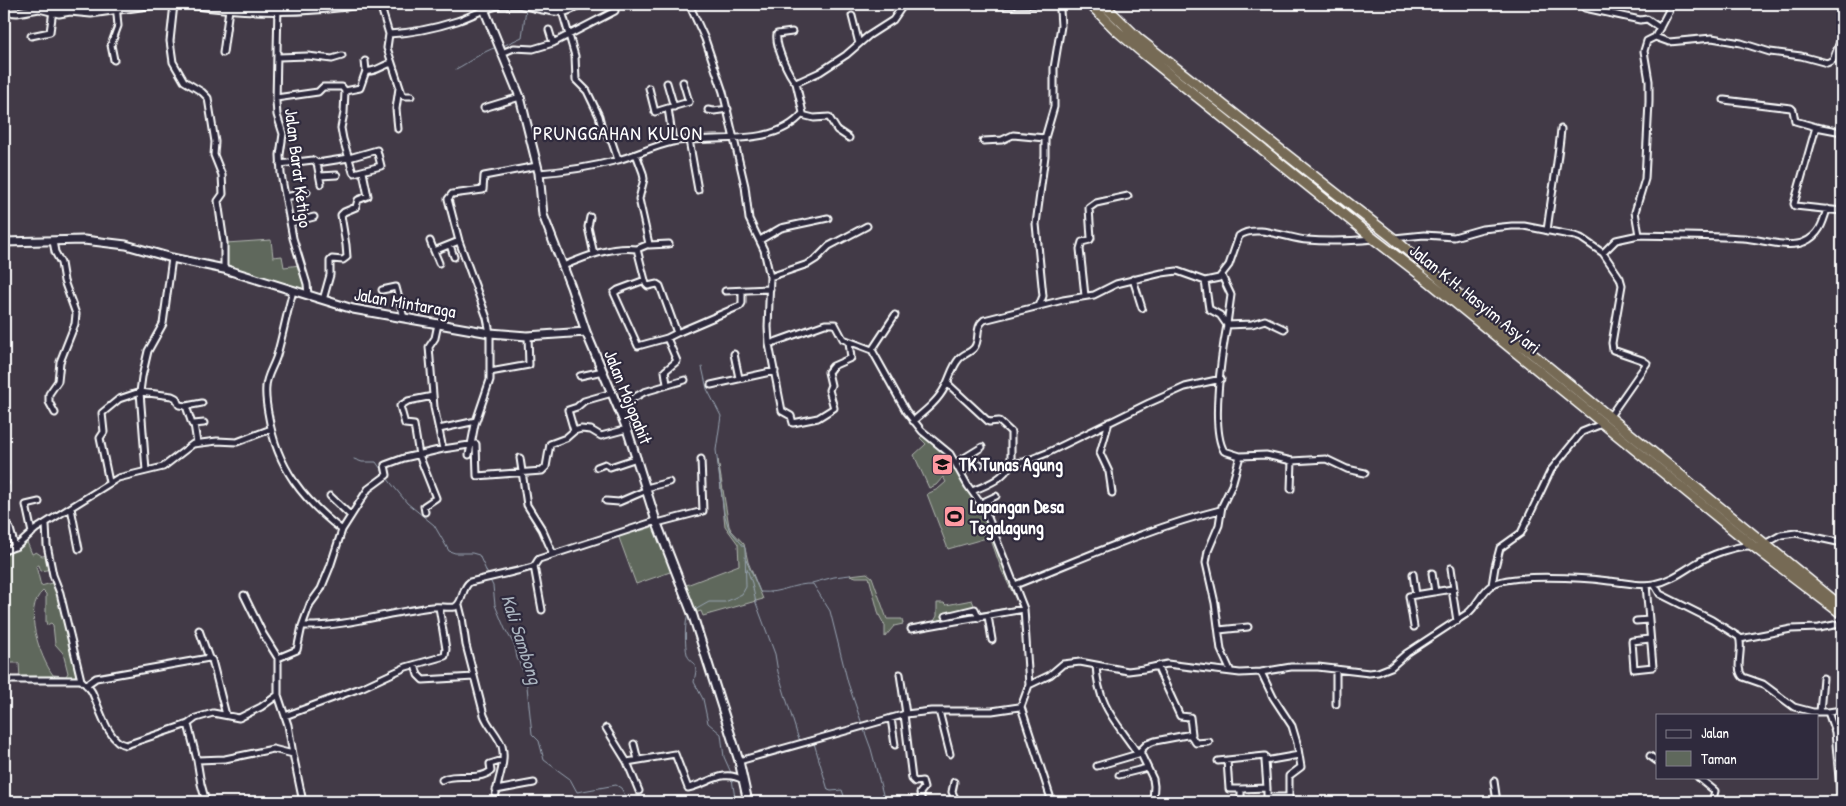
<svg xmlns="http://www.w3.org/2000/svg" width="1846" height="806" font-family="'Patrick Hand',sans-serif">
  <rect width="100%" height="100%" fill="#423a47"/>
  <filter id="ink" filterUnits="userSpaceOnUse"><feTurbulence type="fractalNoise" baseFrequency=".02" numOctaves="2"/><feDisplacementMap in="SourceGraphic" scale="10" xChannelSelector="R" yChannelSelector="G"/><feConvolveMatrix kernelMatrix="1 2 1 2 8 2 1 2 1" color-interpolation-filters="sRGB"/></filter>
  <g filter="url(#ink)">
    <path fill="#5f685c" stroke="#afb4ae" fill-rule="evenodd" d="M271,240L273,257L282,256L284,267L300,265L306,282L304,290L225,268L226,243Z
      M923,435L948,457L981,508L1022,607L933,623L937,616V603H944L946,605L972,600L977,613L1019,606L1002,571L990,537L948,549L927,494L938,489L946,482L943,477L936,485L929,488L914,455L926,444L920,438ZM944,456L952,469L942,475L934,461Z
      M718,460L729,526L731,530L744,544L748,562L763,599L703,616L701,611L695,613L684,586L739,565L738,544L725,526Z
      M656,526L673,571L636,584L618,535L639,528L640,531Z
      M27,542L32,554L36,552L42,556L49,555L51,569L41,571L39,565L36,566L41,586L55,582L60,594L79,678H20L19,663H9L5,644H4V554L9,553ZM43,591L46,594V622L47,625L51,623L53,625L55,644L63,653L68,673L66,676L53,675C40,657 22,608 43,591Z
      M867,573L872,577L887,619H902L903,624L894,626L885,637V626L879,615L869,577H856L850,575Z"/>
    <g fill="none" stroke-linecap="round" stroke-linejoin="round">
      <path stroke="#98a4b2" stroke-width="1" d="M503,46L522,37L526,9
        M456,69C470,62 481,52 497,47
        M354,459L362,462H376L385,475
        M387,478L407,503L434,525L449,551L455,553H472L479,555L489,577
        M746,560L760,592C780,594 794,583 813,584L830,611L848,683L862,724
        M747,569L752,583L756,603L775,654L778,672L798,737L800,740L811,737L813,739
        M490,580L493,586L495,605L505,629L515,646L517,658L526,677L532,734L539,741L544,760L570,779L577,792L616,785L621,788L629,802
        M812,583L834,577L850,575
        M693,611L709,602H725L732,599L742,594L746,587L745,548L729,529L724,513L716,450L721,416L707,389L702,367
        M689,613C684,620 685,646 687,654C688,659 692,661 695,664L696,671L694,682L703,699L708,723L721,734L724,757L732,775
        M863,727L871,749L885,802
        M814,743L828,790L831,791L842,790L846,802
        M732,802L735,798L732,779"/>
      <defs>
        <path id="street" d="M174,4L170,41L173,62L184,81L202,92L208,98L215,142L214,155L222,175L223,194L218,201L224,243V269
          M278,4L276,102L277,115L283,134L280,155L281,174L293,238L307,284L308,295
          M380,4L389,34
          M689,4L705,39L723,92L745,186L749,219L764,250L770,277L768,327L769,344L782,411L791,416L793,423L818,418L834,408L829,390L831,385L828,372L833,366L851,358L849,342
          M991,4L996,5L1061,4
          M1581,4L1585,8L1640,20L1647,19L1660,28
          M562,11L575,56L576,80L587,91L599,116L603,132L612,142L618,160
          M852,16L859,44
          M549,30L553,43
          M792,32L777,34C775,46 788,74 796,83
          M31,36L50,32L53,10
          M1655,37L1668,12L1670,4
          M223,53L229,9
          M502,53L514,48L533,49L553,43L615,11
          M278,57L308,56L332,59L342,56
          M114,60L111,45L118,26L116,4
          M366,71C374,73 383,65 392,63
          M667,83L674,107
          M649,88L655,112L668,108
          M411,96H404L402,94L387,48L389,34C411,33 435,28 457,21C472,16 488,6 504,5C510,5 517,5 524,6C537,8 569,20 578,4
          M276,98L318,92L323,87H342L345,91
          M1724,100L1791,108L1793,110L1795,121L1816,127
          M484,108L520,97
          M708,110L714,111L728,109
          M802,115L814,118L829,117L837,130L849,138
          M398,129L396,109L399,88
          M1842,132L1816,127L1794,204L1795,206L1842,211
          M689,140L698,190
          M983,141L1002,140L1013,135L1045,138
          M673,142L668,108L689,102L683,82
          M636,154L643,173L644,179L639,199L649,244L637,249L646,284L648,286L657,284L660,286L677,333L667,338
          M317,163L349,158L377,150L381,166L354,173L353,172L343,139L341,128L344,113L345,91L360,88L366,71L365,61
          M280,164L313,160L317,163L321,184
          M539,173C566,171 592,167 618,160C636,155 654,146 672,142C712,134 774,149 803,113L796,83L820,72L846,55L868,36L893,20L904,4
          M320,176L337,175
          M286,197L307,192
          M590,217L588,227L594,254
          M291,223L314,217
          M1547,231C1551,197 1558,163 1561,129
          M1639,235C1674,236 1709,236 1743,238C1761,239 1788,249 1804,242C1819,236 1823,223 1827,209
          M1394,238L1424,235L1454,237L1482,229L1512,226H1524L1575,236L1581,238L1603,253L1620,278L1622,285L1612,343L1613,350L1642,360L1647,363L1610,416
          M760,240L781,228L828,218
          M53,241L55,252L61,263L64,281L76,314L75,324L60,362L58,381L49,394V402L55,413
          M430,241L434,251L459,241
          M450,245L454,257
          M649,245L669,244
          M434,251L439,263
          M1603,253L1616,240L1639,235L1635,212L1645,179L1649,102V81L1644,51L1647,41L1655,37L1669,42L1712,38L1741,43L1770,52L1801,56L1827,63L1833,60L1842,37
          M172,258L163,324L148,351L142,377L140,392L172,396L176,398L179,405L186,406L192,424H194L197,443
          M563,266C587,256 611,246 637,249
          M1222,276L1231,295L1227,324
          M770,277L808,264L816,259L829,246L867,226
          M1133,279L1142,308
          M645,280L618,290L614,293L638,346L667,338L677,361L665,371L667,384
          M1205,281L1209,309L1220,315L1227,325
          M382,290L396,287L404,318
          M293,291C287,312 283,334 277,355C274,366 266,376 266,387C265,397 267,408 269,418C277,467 303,500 342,530
          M725,291L770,289
          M1085,296L1080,249L1082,242L1090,240L1091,238L1089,208L1096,203L1128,196
          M323,300L330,275V261L332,259L343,260L347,257L346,245L341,215L344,212L356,207L358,200L368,196L363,172
          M1039,306L1043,296L1036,224L1045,156V138L1054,107V68L1061,26L1060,10L1062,4
          M438,324L435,338L429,347L434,407L443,449L476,444L477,476L542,471L546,467L550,444L566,438L574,431L581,429L591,430L601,436L627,429
          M677,333L740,306L742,303V291
          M769,344L825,324H835L843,339L872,350L906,411L922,431L950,454L968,486L985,510L1024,609L1029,685L1021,707
          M872,350L895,315
          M734,354L739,378
          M490,372L529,365L528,336
          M580,376L603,371
          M947,383L989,422L999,421L1011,432V463C1004,479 987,485 972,491
          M711,385L775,371
          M186,406L202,403
          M618,407L644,392L685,380
          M913,421C925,411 938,401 945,387C950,378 952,367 959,359C963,354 970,353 974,348C981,339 974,328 984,320L1063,300L1094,295L1116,284L1162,273L1177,271L1205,281L1219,278L1229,265L1239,236C1255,223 1289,239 1307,240C1330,242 1351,241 1374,239
          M1109,422L1100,453L1109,472L1112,493
          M194,424L204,423
          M439,429L476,421
          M574,431L568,410L577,407L584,401L612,393
          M469,455L475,424L490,380V333L487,318L459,241L448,199L452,194L483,190L484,176L537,166
          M1240,456L1224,451C1210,428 1222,352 1227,325L1252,324L1265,320L1284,329
          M520,458L527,505L542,529L553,554
          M956,463L982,447
          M1011,463L1024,462L1047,453L1149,403L1185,387L1221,379
          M597,467L605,464L610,467L637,458
          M960,471L980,464
          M109,482L100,438L104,432L102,413L119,399L140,392L146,471
          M4,484L5,483
          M646,488L669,482
          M1291,489L1292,461
          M330,496L351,516
          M606,501L619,502L647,490
          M981,503L996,496
          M71,508L79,549
          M425,512L424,506L436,498L419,455L414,425L405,424L400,406L408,401L433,396
          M4,523H6L10,529L15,547
          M657,523L703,511L701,459
          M46,524L47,545L53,575L60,593L81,680C85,684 90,688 92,692C99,706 108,743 126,745L188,724L197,760L225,759L273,749L293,754L288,725L278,695V658L297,650L302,626C347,627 388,612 432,607C440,606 447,608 455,607C464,602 461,588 470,582C479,580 532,568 534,566C536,564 537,561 539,559L656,521
          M32,533L26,505L39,502
          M1765,544L1781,535L1796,533L1842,543
          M4,551L17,546L36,529L118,478L163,467L193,444L217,441L237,442L271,429
          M534,566L542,610
          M1451,568L1454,589H1452
          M1432,573L1435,592
          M1413,574L1416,595
          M1654,584L1660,594L1712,620L1739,637C1744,649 1734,668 1743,677L1763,684L1794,707L1813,712H1828L1835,732L1841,802
          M1015,585C1084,558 1149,528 1220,510
          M1492,585L1495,567L1500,548L1521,533L1551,470L1582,432L1602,424
          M1646,585L1653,667L1634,669L1632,641L1650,639
          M244,595L263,634L278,658
          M459,605L462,617L466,645L484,715C488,726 498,735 502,746C507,764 495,784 495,802
          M946,616L975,609L979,618
          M988,616L992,640
          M1636,621L1649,620
          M302,626L310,604L321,589L330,567L342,530L368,489L387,475L385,465L404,458L443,449
          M1414,627L1409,596L1452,589L1457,621
          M911,629L1024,609
          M199,630L209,658
          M1219,630L1248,627
          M1740,639L1791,629L1819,628L1839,624
          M415,665L418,675L423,680L474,677
          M1096,665C1098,707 1116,721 1138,754H1141L1153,779L1154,786L1153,802
          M1336,669V704
          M1231,672L1221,650L1215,603L1206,563L1208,551L1219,525L1222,506L1232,485L1240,456L1266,455L1292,461L1326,459L1347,469L1365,473
          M1261,672L1273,697L1292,726L1297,743L1301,767L1289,776V802
          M900,674L906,714
          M4,680H81
          M86,685L96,678L209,658L212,660L226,715
          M1029,685L1050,675L1063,664L1080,662L1128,671L1144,669L1167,664L1240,673L1261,672L1291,667H1318L1369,673L1378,672L1391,667L1407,653L1468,613C1477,606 1482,591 1492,585C1511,573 1586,578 1609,581C1624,582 1640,587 1654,584C1670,581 1682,572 1695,564C1709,555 1736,545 1752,546
          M939,711L950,754
          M1820,712L1823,678
          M1828,712L1842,710
          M904,714L912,779L915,782L922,781L924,788L920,793L922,802
          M285,716L363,687L406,667L445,656L446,649L439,607
          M891,718L895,745
          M188,724L196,718L213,713L239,718L261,707L278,695
          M606,728L627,762L639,791
          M1191,736L1196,743L1209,742
          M634,744L638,760
          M293,754L303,802
          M1141,754V750L1147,744L1155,741L1192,734L1190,717L1180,716L1157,666
          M1650,756L1657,761
          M197,760L201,784L206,802
          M1227,760L1229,789H1241V802
          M739,761L906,714L931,711H992L1019,707H1021L1052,802
          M1218,761L1265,756V761L1299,755
          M1265,761L1267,788
          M627,762L675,754L688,788C709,784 722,768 743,780
          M1097,766L1138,754
          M1119,775L1147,768
          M1698,777L1715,791L1712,802
          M442,780C455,772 477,782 491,771L490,764L503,760
          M1494,781L1497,802
          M954,782L952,792L956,800L955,802
          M1241,789L1267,788V797
          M496,790L534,783
          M1268,802L1267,797H1289"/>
        <path id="secondary" d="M189,4C245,12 304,13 360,4
          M482,4L520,97L539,173L543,215L571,287L586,332L627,429L656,521L693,616L739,761L748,802
          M4,11L17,12L39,8L59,13L70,11L91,13L155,4
          M4,242L84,240L126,245L172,258L224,269L353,309L490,333L527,336L586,332
          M4,795L6,802"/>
        <path id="highway" d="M1090,4L1116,30L1144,54L1374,239L1431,283L1753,546L1842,614
          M1103,4L1139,39L1393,238L1478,311L1530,352L1842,607"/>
      </defs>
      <use href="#street" stroke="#fff" stroke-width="9"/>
      <use href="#secondary" stroke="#fff" stroke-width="11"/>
      <use href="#highway" stroke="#fff" stroke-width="12"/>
      <use href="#street" stroke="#2f2a3d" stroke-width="5"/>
      <use href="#secondary" stroke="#2f2a3d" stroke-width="7"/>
      <use href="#highway" stroke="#766a55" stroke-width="9"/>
    </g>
  </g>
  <defs>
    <symbol id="school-square" viewBox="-11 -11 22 22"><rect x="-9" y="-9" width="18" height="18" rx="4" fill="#ff9aa2" stroke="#2f2a3d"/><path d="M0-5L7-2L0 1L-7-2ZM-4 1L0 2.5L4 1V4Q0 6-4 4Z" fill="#111"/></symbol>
    <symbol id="stadium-square" viewBox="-11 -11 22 22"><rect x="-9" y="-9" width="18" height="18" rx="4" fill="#ff9aa2" stroke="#2f2a3d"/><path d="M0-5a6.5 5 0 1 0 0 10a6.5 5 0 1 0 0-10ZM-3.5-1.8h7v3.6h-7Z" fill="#111"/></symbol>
  </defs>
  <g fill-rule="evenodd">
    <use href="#school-square" x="930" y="452" width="25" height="25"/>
    <use href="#stadium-square" x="942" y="504" width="25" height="25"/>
  </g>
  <g text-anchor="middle" stroke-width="4.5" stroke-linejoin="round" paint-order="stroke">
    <g font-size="18" fill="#fff" stroke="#2f2a3d">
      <text transform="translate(298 168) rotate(83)" y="6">Jalan Barat Ketigo</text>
      <text transform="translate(1475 299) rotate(39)" y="6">Jalan K.H. Hasyim Asy'ari</text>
      <text transform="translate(405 303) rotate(10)" y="6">Jalan Mintaraga</text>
      <text transform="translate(628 397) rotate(68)" y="6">Jalan Mojopahit</text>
    </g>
    <g font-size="18" font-weight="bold" fill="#fff" stroke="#2f2a3d" text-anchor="start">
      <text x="959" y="471">TK Tunas Agung</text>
      <text x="970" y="513">Lapangan Desa<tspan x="970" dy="21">Tegalagung</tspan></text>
    </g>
    <g font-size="19" font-style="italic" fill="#a9b3be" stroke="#2f2a3d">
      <text transform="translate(522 639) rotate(72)" y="7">Kali Sambong</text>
    </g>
    <g font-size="20" letter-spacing="1" fill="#fff" stroke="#2f2a3d">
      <text x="618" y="140">PRUNGGAHAN KULON</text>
    </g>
  </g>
  <rect width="1846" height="806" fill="none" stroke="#2f2a3d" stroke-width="20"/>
  <rect x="10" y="10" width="1826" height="786" fill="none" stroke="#fff" stroke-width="2" filter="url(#ink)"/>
  <rect x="1656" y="714" width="162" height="65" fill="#2f2a3d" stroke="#827f8b"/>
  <rect x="1666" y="730" width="25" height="8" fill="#2f2a3d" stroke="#827f8b"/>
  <text x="1701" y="738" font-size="15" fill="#ffffff">Jalan</text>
  <rect x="1666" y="751" width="25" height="15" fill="#5f685c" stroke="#827f8b"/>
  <text x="1701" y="764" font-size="15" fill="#ffffff">Taman</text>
</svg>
